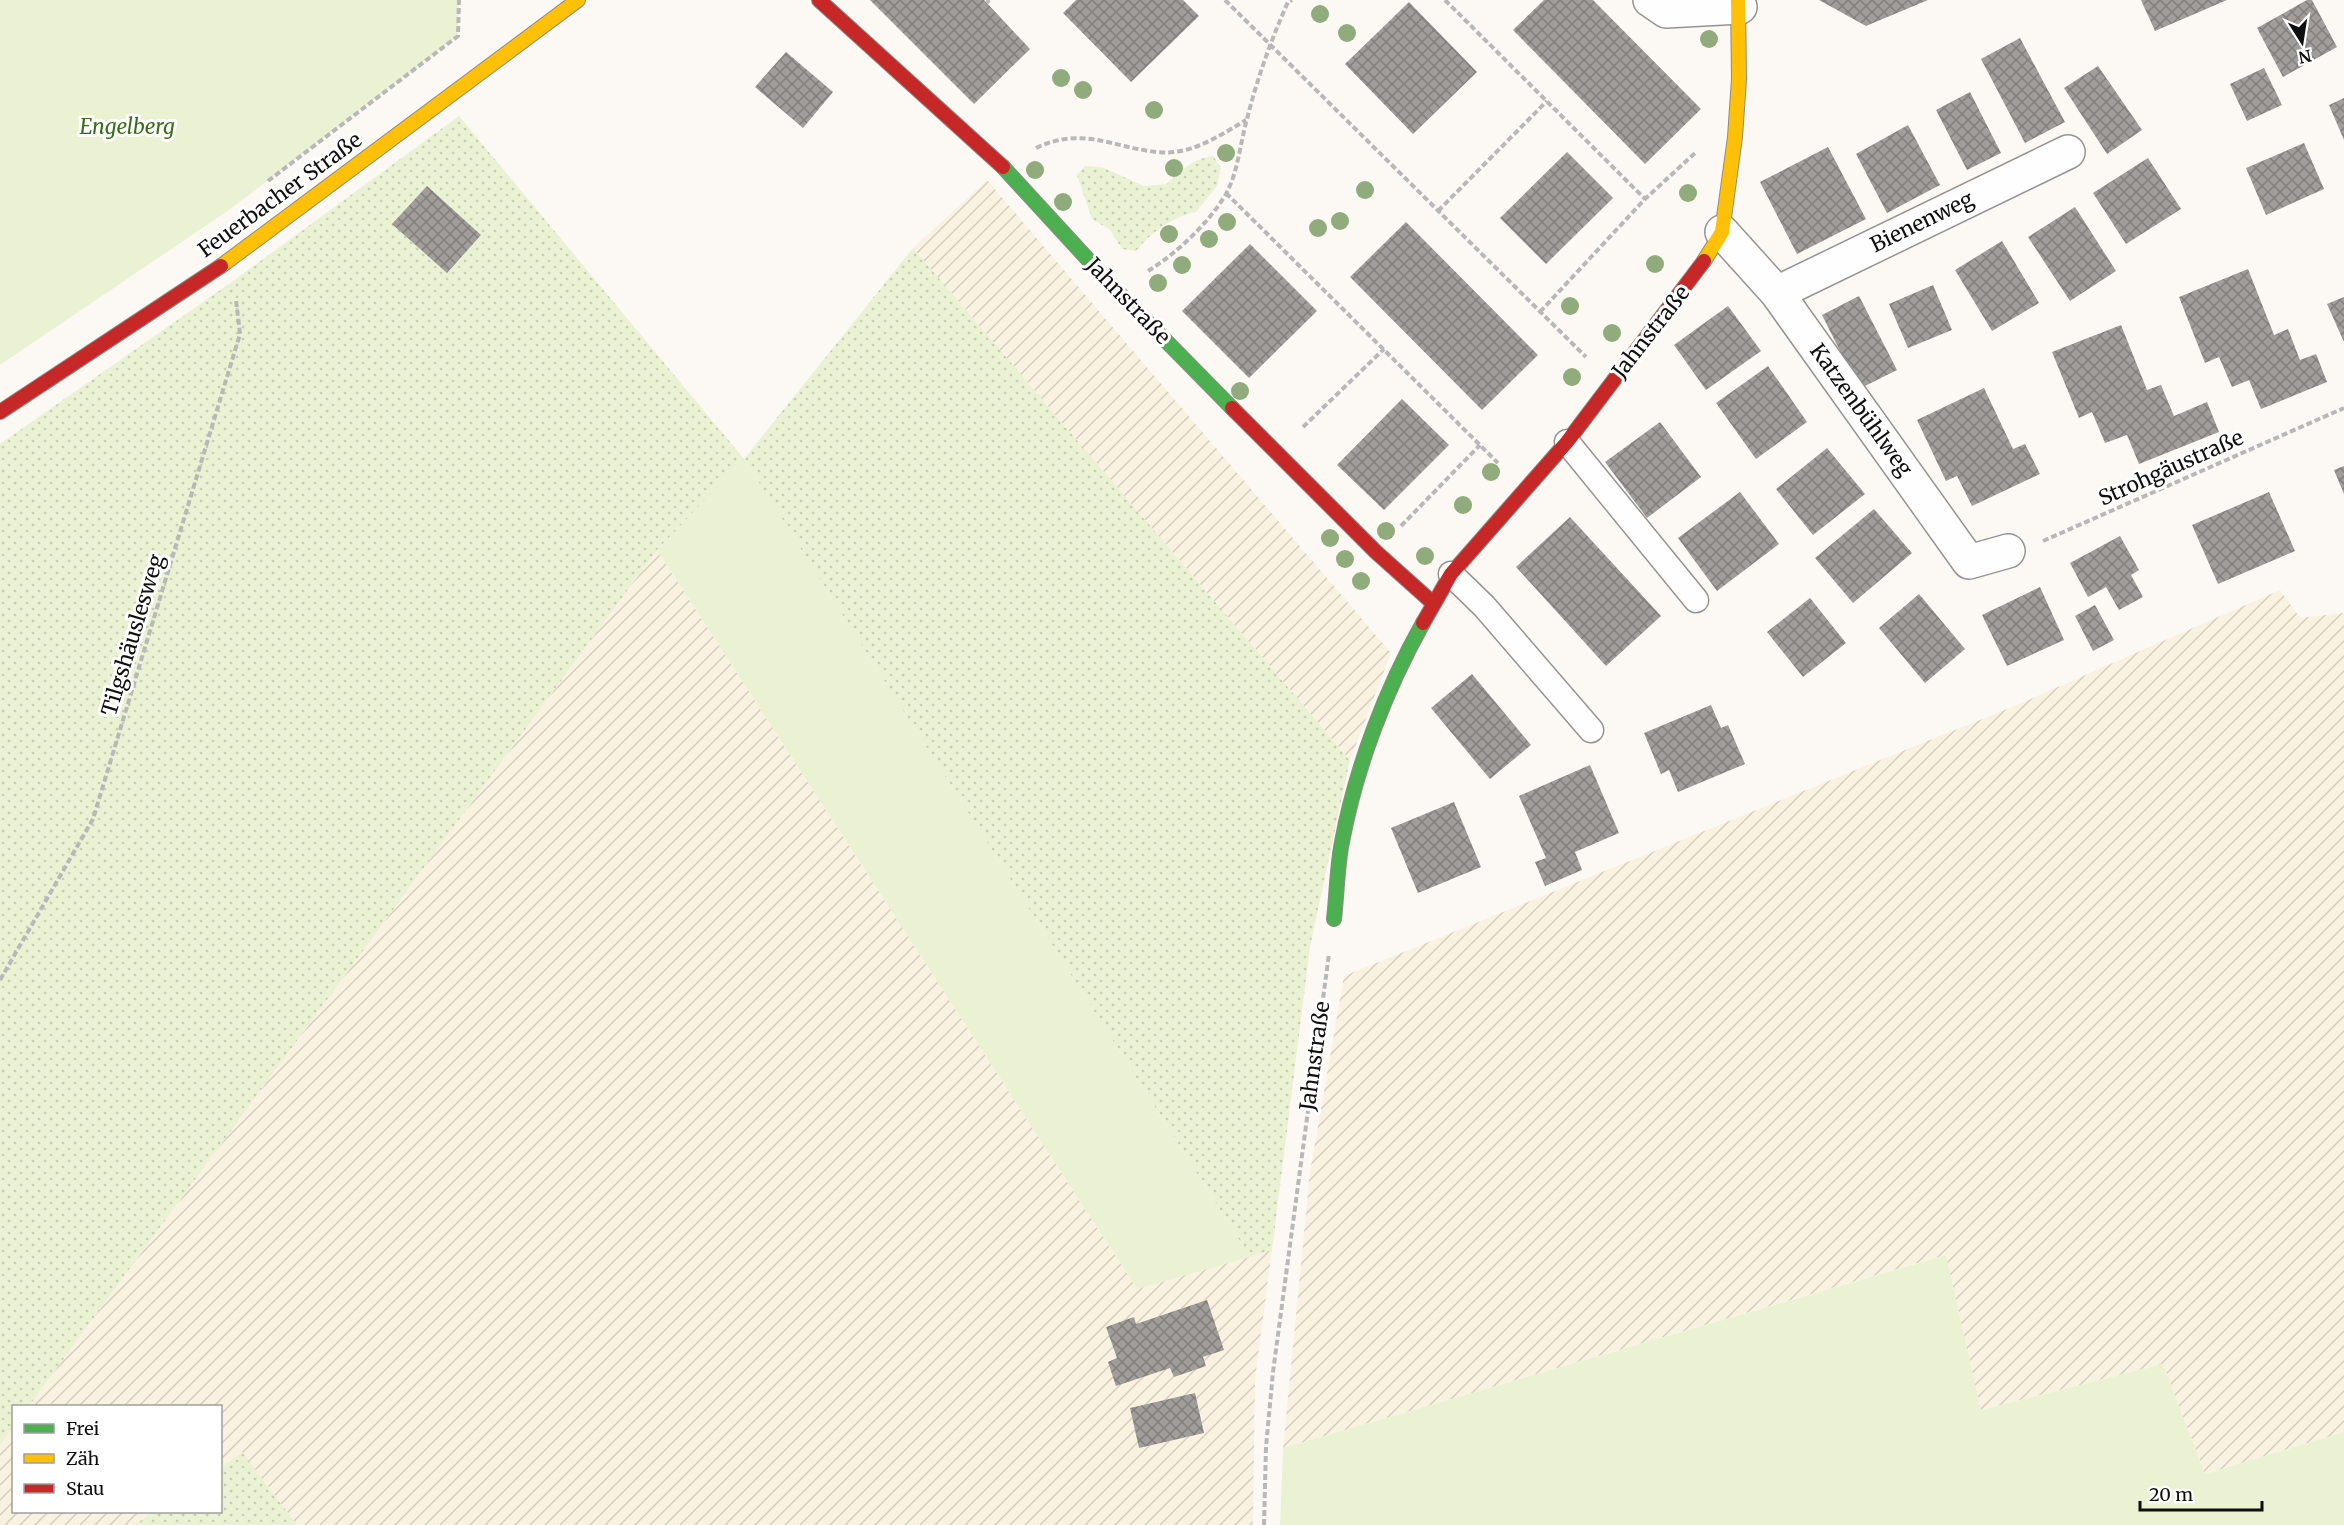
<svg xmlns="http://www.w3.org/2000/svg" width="2344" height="1525" font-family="Merriweather,serif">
  <defs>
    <pattern id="farmland-furrows" width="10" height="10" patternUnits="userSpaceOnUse" patternTransform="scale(1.5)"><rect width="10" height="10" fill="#faf2e0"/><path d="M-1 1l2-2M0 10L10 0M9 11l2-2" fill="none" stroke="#d5cebf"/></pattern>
    <pattern id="grass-dots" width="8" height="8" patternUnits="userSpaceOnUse" patternTransform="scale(1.5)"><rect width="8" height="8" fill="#ebf2d3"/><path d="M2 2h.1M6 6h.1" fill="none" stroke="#c8ceb4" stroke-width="1.8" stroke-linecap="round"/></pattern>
    <pattern id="building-cross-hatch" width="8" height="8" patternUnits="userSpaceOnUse" patternTransform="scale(1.5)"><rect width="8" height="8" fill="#a09d9a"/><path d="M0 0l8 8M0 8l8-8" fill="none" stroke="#817e7c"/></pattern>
  </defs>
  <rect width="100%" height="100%" fill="#fcf9f5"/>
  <path fill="url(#farmland-furrows)" d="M987,180L1391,653L1350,760L913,248Z
    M657,550L1137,1289L1272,1250L1255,1379L1253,1525H297L242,1452L221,1467L220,1406H29Z
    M2280,590L2300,618L2344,613V1432L2205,1474L2163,1364L1981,1410L1945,1255L1283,1448L1310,1172L1344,976L2012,707Z
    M13,1427L14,1512H154L134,1525H0V1445Z"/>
  <path fill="url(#grass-dots)" d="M459,116L744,459L913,248L1350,760L1310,947L1272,1250L1250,1257L744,460L657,550L29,1406H14L13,1427L0,1445V444L233,281Z
    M1213,156L1221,167L1217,186L1196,212C1170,218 1153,231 1136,251L1122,249L1110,230L1092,219L1077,175L1085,166L1102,167L1144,186L1167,184C1181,170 1192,159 1213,156Z
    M242,1452L297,1525H134L154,1512H220L221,1467Z"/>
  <path fill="#ebf2d3" d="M0,0H459L458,36L229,210L0,365Z
    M744,459L1250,1257L1137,1289L657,550Z
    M1946,1255L1981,1410L2163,1364L2205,1474L2344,1432V1525H1280L1283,1448Z"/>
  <path fill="url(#building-cross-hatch)" d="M870,0H984L1030,49L974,104Z
    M1076,0H1183L1199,16L1131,82L1063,13Z
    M1544,0H1593L1701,109L1645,164L1513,30Z
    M1819,0H1928L1866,26Z
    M2141,0H2227L2155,31Z
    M2307,0H2312L2337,47L2283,77L2257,28Z
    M1409,2L1477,72L1413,134L1345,64Z
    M2020,38L2065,122L2025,143L1981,59Z
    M786,52L833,92L803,128L755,87Z
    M2098,66L2142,130L2107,154L2064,88Z
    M2264,68L2282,105L2247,121L2230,84Z
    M1970,92L2001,153L1967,170L1936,110Z
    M2344,98V140L2329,105Z
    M1908,125L1940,185L1887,213L1856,154Z
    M2304,143L2324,189L2266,215L2246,168Z
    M1828,147L1866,219L1797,254L1760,182Z
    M1567,152L1613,198L1546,264L1500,218Z
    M2148,158L2181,209L2126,244L2093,193Z
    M427,186L481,235L447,273L392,224Z
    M2075,207L2116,271L2070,301L2028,237Z
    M1406,222L1538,355L1482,410L1350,277Z
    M2002,241L2039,303L1992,331L1955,270Z
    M1250,244L1317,311L1249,378L1182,311Z
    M2248,269L2274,335L2288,329L2300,360L2316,354L2327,382L2261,409L2249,380L2232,387L2219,357L2205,363L2179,297Z
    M1933,285L1952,330L1908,348L1889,304Z
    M1859,296L1897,370L1859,389L1822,315Z
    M2344,297V342L2327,304Z
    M1728,306L1761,351L1706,390L1674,345Z
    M2121,325L2147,390L2161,385L2174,416L2207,402L2219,432L2139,464L2127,435L2105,443L2092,412L2079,418L2052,352Z
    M1768,366L1807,422L1756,459L1716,403Z
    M1984,388L2013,449L2025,444L2040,474L1972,506L1957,476L1946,481L1917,420Z
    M1402,399L1449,445L1384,510L1337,465Z
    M1660,422L1701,477L1647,518L1605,462Z
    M1827,448L1865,494L1813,535L1776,489Z
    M2344,466V494L2334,470Z
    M1740,492L1779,544L1717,591L1678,538Z
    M2269,492L2295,551L2218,584L2192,525Z
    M1874,509L1912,553L1853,603L1815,558Z
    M1570,517L1661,616L1606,666L1516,567Z
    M2120,536L2139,570L2131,575L2143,597L2119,610L2106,587L2088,597L2070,563Z
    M2040,587L2064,640L2007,666L1982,615Z
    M1919,594L1965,649L1925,683L1879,628Z
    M1810,598L1846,643L1803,677L1767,632Z
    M2095,605L2114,640L2093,651L2075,616Z
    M1472,674L1531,745L1490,779L1431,708Z
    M1711,705L1721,728L1728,725L1745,764L1678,792L1669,770L1661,774L1644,733Z
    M1590,765L1619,833L1575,852L1582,870L1545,886L1535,862L1546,858L1519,796Z
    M1454,802L1481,867L1418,893L1391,828Z
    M1207,1300L1224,1350L1203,1357L1206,1366L1174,1377L1170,1368L1116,1386L1108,1362L1117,1358L1106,1327L1134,1317L1136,1324Z
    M1195,1393L1204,1433L1139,1448L1130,1408Z"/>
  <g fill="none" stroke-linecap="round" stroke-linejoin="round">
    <defs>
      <path id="lane" d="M1567,442L1696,600
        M1451,574L1484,606L1591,730"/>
      <path id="street" d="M1650,0L1666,11L1740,7
        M1722,232L1777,293L1969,562L2008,551
        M1777,293L2068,152"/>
      <path id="fast" d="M1003,167L1116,290L1232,408
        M1334,919C1337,893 1337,867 1342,842C1356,767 1386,689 1423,623"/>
      <path id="slow" d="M1704,261L1722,232L1735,137L1739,79L1738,0
        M221,266L578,0"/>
      <path id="jam" d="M819,0L1003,167
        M1232,408L1376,552L1434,604
        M0,412L221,266
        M1423,623L1451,574L1567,442L1704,261"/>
    </defs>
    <use href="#lane" stroke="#969493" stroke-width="27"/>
    <use href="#street" stroke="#969493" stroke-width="36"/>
    <use href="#fast" stroke="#8c8b89" stroke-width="16"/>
    <use href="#slow" stroke="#8c8b89" stroke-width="16"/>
    <use href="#jam" stroke="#8c8b89" stroke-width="16"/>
    <path stroke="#b9b8b8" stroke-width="4" stroke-dasharray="6 3" stroke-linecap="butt" d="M1225,0L1586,357
      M1445,0L1645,199
      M987,3L989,0
      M1036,148C1082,126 1111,147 1157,152C1190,156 1219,136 1246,120
      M268,181L458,36L459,0
      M1226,193L1498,463
      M1438,211L1547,101
      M1148,271C1177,253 1208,224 1226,194C1238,172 1240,144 1247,119C1257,79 1271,40 1288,2L1292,0
      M1540,312L1645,199L1695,153
      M1303,427L1384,349
      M1401,526L1480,445
      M2043,541L2344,408
      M0,980L93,819L240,334L236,300
      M1264,1525L1266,1447L1273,1372L1329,954"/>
    <use href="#lane" stroke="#fffefe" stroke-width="24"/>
    <use href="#street" stroke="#fffefe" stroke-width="33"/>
    <use href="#fast" stroke="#4caf50" stroke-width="14"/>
    <use href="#slow" stroke="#ffc107" stroke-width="14"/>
    <use href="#jam" stroke="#c62828" stroke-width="14"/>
  </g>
  <g fill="#91ac7c">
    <circle cx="1320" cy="14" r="9"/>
    <circle cx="1347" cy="33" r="9"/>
    <circle cx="1709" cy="39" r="9"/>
    <circle cx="1061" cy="78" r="9"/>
    <circle cx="1083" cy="90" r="9"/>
    <circle cx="1154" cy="110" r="9"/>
    <circle cx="1226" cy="153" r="9"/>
    <circle cx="1174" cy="168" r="9"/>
    <circle cx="1035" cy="170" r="9"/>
    <circle cx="1365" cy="190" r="9"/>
    <circle cx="1688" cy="193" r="9"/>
    <circle cx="1063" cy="202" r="9"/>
    <circle cx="1340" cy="221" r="9"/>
    <circle cx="1227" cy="222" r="9"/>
    <circle cx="1318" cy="228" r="9"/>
    <circle cx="1169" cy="234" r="9"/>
    <circle cx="1209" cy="239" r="9"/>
    <circle cx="1655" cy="264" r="9"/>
    <circle cx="1182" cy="265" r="9"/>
    <circle cx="1158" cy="283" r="9"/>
    <circle cx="1570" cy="306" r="9"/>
    <circle cx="1612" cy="333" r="9"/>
    <circle cx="1572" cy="377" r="9"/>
    <circle cx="1240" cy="391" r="9"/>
    <circle cx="1491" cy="472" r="9"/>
    <circle cx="1463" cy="505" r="9"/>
    <circle cx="1386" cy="531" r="9"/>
    <circle cx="1330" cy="538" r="9"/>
    <circle cx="1425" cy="556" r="9"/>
    <circle cx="1345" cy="559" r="9"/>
    <circle cx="1361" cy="581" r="9"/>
  </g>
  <g text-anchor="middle" stroke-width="6" stroke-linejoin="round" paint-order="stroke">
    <g font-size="21" font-style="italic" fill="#3a6d19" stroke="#fff">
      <text x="127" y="134">Engelberg</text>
    </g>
    <g font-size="21" fill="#0f0f0f" stroke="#fff">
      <text transform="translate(280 195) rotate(-36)" y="7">Feuerbacher Straße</text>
      <text transform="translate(1922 222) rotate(-26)" y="7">Bienenweg</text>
      <text transform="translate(1128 301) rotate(46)" y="7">Jahnstraße</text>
      <text transform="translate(1651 332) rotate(-52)" y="7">Jahnstraße</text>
      <text transform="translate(1861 410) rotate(54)" y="7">Katzenbühlweg</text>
      <text transform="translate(2171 468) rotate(-24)" y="7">Strohgäustraße</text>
      <text transform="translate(133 635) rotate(-73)" y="7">Tilgshäuslesweg</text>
      <text transform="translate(1315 1056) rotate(-82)" y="7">Jahnstraße</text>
    </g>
  </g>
  <rect x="12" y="1405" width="210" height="108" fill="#ffffff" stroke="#9f9f9f" stroke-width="1.5"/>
  <rect x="24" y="1424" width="30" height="9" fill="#4caf50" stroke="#9f9f9f" stroke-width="1.5"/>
  <text x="66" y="1435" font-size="18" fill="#0f0f0f">Frei</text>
  <rect x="24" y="1454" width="30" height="9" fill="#ffc107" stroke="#9f9f9f" stroke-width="1.5"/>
  <text x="66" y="1465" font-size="18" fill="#0f0f0f">Zäh</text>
  <rect x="24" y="1484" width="30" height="9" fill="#c62828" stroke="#9f9f9f" stroke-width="1.5"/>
  <text x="66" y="1495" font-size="18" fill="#0f0f0f">Stau</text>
  <g transform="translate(2302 42) rotate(168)" stroke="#ffffff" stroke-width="4.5" paint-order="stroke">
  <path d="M0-4.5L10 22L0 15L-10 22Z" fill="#0f0f0f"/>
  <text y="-9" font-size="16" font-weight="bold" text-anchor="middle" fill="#0f0f0f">N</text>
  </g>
  <path d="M2140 1501v9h122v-9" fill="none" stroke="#0f0f0f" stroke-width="3"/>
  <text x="2149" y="1501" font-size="18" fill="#0f0f0f" stroke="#ffffff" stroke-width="4.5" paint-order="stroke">20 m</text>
</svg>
